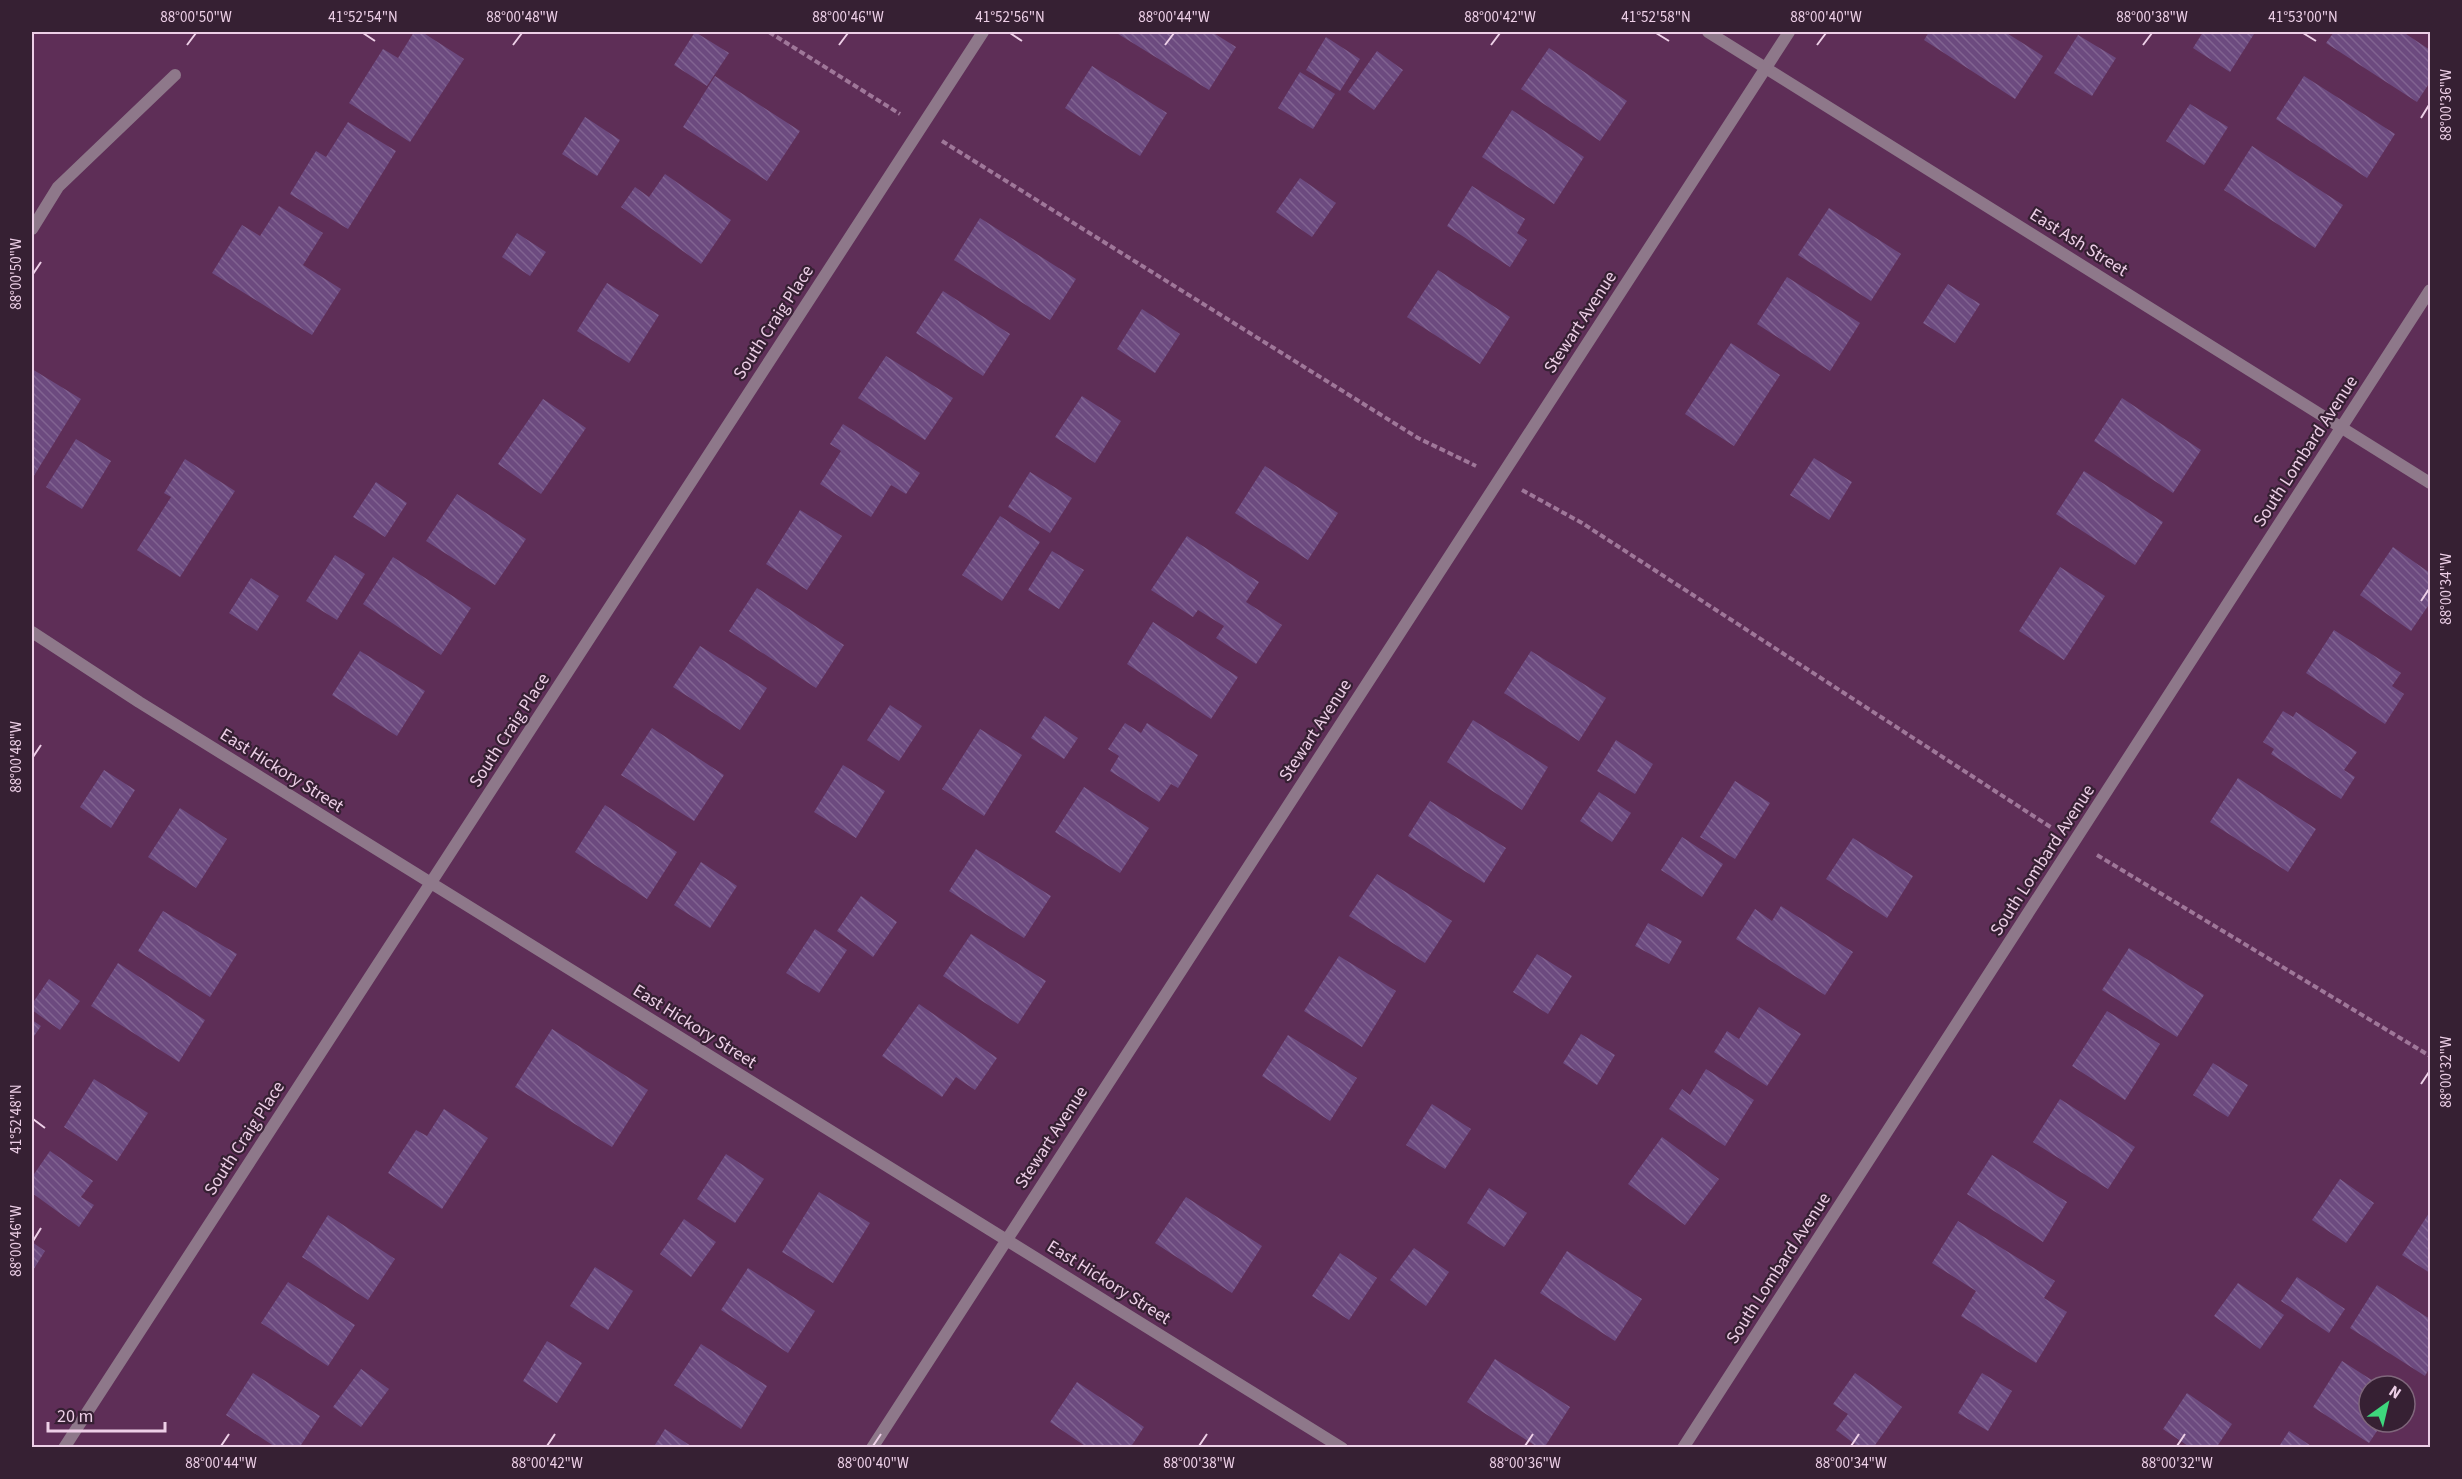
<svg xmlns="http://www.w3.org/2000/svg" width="2462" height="1479" font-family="'Source Sans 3',sans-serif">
  <defs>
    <pattern id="building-back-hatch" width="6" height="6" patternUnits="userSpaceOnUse" patternTransform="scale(1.5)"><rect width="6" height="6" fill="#6c4a7f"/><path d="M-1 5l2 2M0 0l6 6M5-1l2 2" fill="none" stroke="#816391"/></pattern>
  </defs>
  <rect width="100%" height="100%" fill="#5e2e57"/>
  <path fill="url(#building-back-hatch)" d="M414,32H422L464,59L410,142L349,103L383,49L398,58Z
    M695,32L729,53L707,86L674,65Z
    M1115,32H1212L1236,47L1209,90Z
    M1929,32H2005L2043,56L2015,99L1924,40Z
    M2203,32H2250L2254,34L2230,72L2193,48Z
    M2334,32H2403L2430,50V82L2417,102L2326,43Z
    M2078,35L2116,58L2092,96L2054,73Z
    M1326,37L1360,59L1340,91L1306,70Z
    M1549,48L1627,101L1600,141L1521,89Z
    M1377,51L1403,70L1374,110L1348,92Z
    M1092,66L1167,113L1140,156L1065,108Z
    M1300,72L1335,94L1313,129L1278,108Z
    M715,76L800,131L767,181L683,127Z
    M2304,76L2395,134L2367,178L2276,119Z
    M2190,104L2228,127L2204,165L2166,141Z
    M1512,110L1584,157L1554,204L1482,157Z
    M585,117L620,140L597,176L562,154Z
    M348,122L396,151L348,229L290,194L316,151L326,157Z
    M2252,146L2343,205L2315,248L2224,190Z
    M665,174L731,220L701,264L621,207L635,187L649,197Z
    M1300,178L1336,203L1312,237L1276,212Z
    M1472,186L1525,219L1517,233L1527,240L1510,267L1447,226Z
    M279,206L323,233L303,265L341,289L312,335L212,273L242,225L260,236Z
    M1829,208L1901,254L1871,301L1798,255Z
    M980,218L1076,279L1050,320L954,260Z
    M517,233L546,252L530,276L502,257Z
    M1438,270L1510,317L1480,364L1407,317Z
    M1787,277L1860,323L1830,371L1757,324Z
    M607,283L659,315L629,363L577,331Z
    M1948,284L1980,304L1955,343L1923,323Z
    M943,291L1010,334L983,376L916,333Z
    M1142,309L1180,334L1155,373L1117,349Z
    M1731,343L1780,375L1734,446L1685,414Z
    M886,356L953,398L925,440L858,398Z
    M32,369L81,399L32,479Z
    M1082,396L1121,421L1095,463L1055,437Z
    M2122,398L2201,450L2173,493L2094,441Z
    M543,399L586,428L541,494L498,464Z
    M843,424L920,473L906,494L891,485L871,517L820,484L841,451L830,444Z
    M76,439L111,461L82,509L46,487Z
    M1814,458L1852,482L1829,520L1790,495Z
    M185,459L235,491L180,577L137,550L171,497L164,493Z
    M1265,466L1338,513L1308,560L1235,513Z
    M2084,471L2163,522L2135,565L2056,514Z
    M1030,472L1072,498L1050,533L1008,507Z
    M376,482L407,503L385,537L353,517Z
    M457,494L526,539L495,585L426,541Z
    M800,510L842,536L807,590L766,564Z
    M1000,516L1040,542L1002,601L962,575Z
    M1187,536L1259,582L1246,602L1282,625L1256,664L1216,638L1224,626L1198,610L1193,617L1151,590Z
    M2393,547L2430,573V603L2411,631L2360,595Z
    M1052,551L1084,570L1059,609L1028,590Z
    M335,555L365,574L337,620L306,601Z
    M393,557L471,608L441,655L363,604Z
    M2060,567L2105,596L2064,660L2019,631Z
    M251,578L279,596L257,631L229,613Z
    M757,588L844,645L816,688L729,631Z
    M1153,622L1238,677L1211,719L1127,664Z
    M2334,630L2401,673L2392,686L2404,694L2385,724L2306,673Z
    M700,646L767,688L740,730L673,687Z
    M360,651L425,691L397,736L332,695Z
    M1531,651L1606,698L1579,741L1504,693Z
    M890,705L922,726L899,761L867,740Z
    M2283,711L2293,717L2296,712L2357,752L2344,770L2355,777L2341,799L2271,754L2274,749L2263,742Z
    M1045,716L1078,738L1064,759L1031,738Z
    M1473,720L1548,767L1522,810L1447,762Z
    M1125,723L1141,733L1147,723L1198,755L1178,788L1171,784L1159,802L1110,771L1119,756L1108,749Z
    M652,728L724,775L694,821L621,775Z
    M980,729L1022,755L984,816L942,789Z
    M1616,740L1653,764L1635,794L1597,771Z
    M843,765L885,791L856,838L814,812Z
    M104,770L135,790L111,828L80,807Z
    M2238,778L2316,829L2288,872L2210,822Z
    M1735,781L1770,803L1735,859L1700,837Z
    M1084,787L1149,828L1120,873L1055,832Z
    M1599,792L1631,813L1612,842L1580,821Z
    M1430,801L1506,848L1484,883L1408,836Z
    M605,805L677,852L647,899L575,852Z
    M180,808L227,839L196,888L148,857Z
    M1682,837L1723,864L1702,897L1661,870Z
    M1853,838L1913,876L1887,918L1826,879Z
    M976,849L1051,896L1024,938L949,891Z
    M701,862L737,886L710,928L674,905Z
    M1377,874L1452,921L1425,963L1349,916Z
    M861,896L897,922L873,957L837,931Z
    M1781,906L1853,952L1825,995L1736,939L1755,909L1772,921Z
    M163,911L237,954L210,997L138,951Z
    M1648,923L1682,941L1669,964L1635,946Z
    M815,929L847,950L819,993L786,973Z
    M971,934L1046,981L1018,1024L943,976Z
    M2129,948L2204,995L2177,1037L2102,990Z
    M1537,954L1572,976L1548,1014L1513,992Z
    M1339,956L1396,991L1362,1047L1304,1011Z
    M118,963L205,1020L179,1062L91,1006Z
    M49,979L80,1001L60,1030L32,1010V1004Z
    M919,1004L997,1058L975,1090L956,1077L942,1097L882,1056Z
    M1759,1007L1801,1034L1767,1086L1714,1052L1727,1031L1739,1039Z
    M2107,1011L2160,1044L2125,1100L2072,1066Z
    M32,1020L41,1026L32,1039Z
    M552,1029L648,1090L612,1147L515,1087Z
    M1581,1034L1615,1055L1597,1085L1563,1063Z
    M1288,1035L1357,1078L1330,1121L1262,1076Z
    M2213,1063L2248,1085L2228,1117L2193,1095Z
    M1706,1069L1754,1100L1725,1146L1669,1109L1682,1089L1690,1095Z
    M94,1079L148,1113L117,1161L64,1127Z
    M2060,1099L2135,1147L2108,1189L2033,1142Z
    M1432,1104L1471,1129L1445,1169L1406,1145Z
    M444,1109L488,1138L442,1209L388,1173L416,1130L427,1136Z
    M1662,1137L1719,1179L1685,1225L1628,1184Z
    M50,1151L93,1181L81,1197L94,1205L79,1227L32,1193V1177Z
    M726,1154L764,1179L735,1223L697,1199Z
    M1992,1155L2067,1202L2043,1242L1967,1194Z
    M2340,1179L2374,1203L2346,1243L2312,1220Z
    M1489,1188L1527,1213L1504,1247L1467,1223Z
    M819,1192L870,1223L833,1283L782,1252Z
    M1186,1197L1262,1246L1232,1293L1155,1243Z
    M2429,1213L2430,1214V1273L2402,1255Z
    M328,1215L395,1259L368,1300L302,1257Z
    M684,1219L716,1242L691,1277L660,1254Z
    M1958,1221L2055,1281L2044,1298L2067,1312L2036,1363L1961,1316L1976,1291L1932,1263Z
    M32,1242L45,1251L32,1272Z
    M1414,1248L1449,1272L1426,1306L1390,1280Z
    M1567,1251L1642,1299L1615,1341L1540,1293Z
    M1340,1253L1377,1278L1349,1320L1312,1296Z
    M595,1267L633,1291L608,1330L570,1306Z
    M748,1268L815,1311L788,1353L721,1310Z
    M2297,1277L2345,1309L2329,1333L2281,1301Z
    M288,1282L355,1325L328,1366L261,1323Z
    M2238,1283L2284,1315L2260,1349L2214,1316Z
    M2377,1285L2430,1319V1367L2425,1376L2350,1328Z
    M547,1341L582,1363L557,1403L523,1381Z
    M701,1344L767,1386L741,1429L674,1385Z
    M1495,1359L1570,1407L1544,1448H1539L1467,1402Z
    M2342,1361L2381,1386H2369V1422H2383L2369,1443L2313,1407Z
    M361,1369L389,1389L361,1427L333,1407Z
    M253,1373L320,1416L299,1448H277L226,1415Z
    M1855,1373L1902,1407L1873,1448H1860L1836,1430L1848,1414L1833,1404Z
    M1982,1373L2012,1391L1988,1431L1958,1413Z
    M1077,1382L1144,1427L1130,1448H1088L1050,1422Z
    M2187,1393L2232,1424L2216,1448H2191L2163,1429Z
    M665,1429L694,1448H653Z
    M2289,1431L2314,1448H2278Z"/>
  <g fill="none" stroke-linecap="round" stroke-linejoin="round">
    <path stroke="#9f7799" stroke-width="4" stroke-dasharray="6 3" stroke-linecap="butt" d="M769,32L900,114
      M942,141L1418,438L1476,466
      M1522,490L1582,523L2052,828
      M2097,855L2430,1056"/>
    <path stroke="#8e788a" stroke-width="12" d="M1708,32L2430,483
      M32,229L58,187L175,75
      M32,632L139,702L1342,1448
      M64,1448L983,32
      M872,1448L1789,32
      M1683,1448L2430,290"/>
  </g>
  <path fill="none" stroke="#edcfe7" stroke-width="2" d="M363,33L375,41M1010,33L1022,41M1656,33L1669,41M2303,33L2316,41M187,45L196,33M513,45L522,33M839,45L848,33M1165,45L1174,33M1491,45L1500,33M1817,45L1826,33M2143,45L2152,33M2421,118L2429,105M33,274L41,262M2421,601L2429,589M33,757L41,745M2421,1084L2429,1072M33,1119L45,1128M33,1241L41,1228M221,1446L229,1434M547,1446L555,1434M873,1446L881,1434M1199,1446L1207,1434M1525,1446L1533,1434M1851,1446L1859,1434M2177,1446L2185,1434"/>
  <g text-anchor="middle" stroke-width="4.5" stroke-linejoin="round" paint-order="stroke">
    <g font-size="18" fill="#edcfe7" stroke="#362033">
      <text transform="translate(2079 242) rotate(32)" y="6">East Ash Street</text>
      <text transform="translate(773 322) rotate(-57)" y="6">South Craig Place</text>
      <text transform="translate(1580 322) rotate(-57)" y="6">Stewart Avenue</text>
      <text transform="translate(2305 451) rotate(-57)" y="6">South Lombard Avenue</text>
      <text transform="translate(509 730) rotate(-57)" y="6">South Craig Place</text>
      <text transform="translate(1315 730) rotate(-57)" y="6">Stewart Avenue</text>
      <text transform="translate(282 770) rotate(32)" y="6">East Hickory Street</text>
      <text transform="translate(2042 860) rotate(-57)" y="6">South Lombard Avenue</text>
      <text transform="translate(695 1026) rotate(32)" y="6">East Hickory Street</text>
      <text transform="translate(1051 1137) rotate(-57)" y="6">Stewart Avenue</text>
      <text transform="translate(244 1138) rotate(-57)" y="6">South Craig Place</text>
      <text transform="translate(1778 1268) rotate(-57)" y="6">South Lombard Avenue</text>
      <text transform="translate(1109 1282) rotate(32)" y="6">East Hickory Street</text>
    </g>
  </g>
  <rect width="2462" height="1479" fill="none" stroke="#362033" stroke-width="66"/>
  <g transform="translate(2387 1404) rotate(34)"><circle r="28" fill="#362033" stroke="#7f667b" stroke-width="1.5"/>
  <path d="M0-4.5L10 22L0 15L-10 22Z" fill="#3ed77d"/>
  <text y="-9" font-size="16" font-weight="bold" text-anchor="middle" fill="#edcfe7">N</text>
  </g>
  <path d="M48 1422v9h117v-9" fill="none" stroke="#edcfe7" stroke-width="3"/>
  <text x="57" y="1422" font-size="18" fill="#edcfe7" stroke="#362033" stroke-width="4.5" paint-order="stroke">20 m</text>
  <rect x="33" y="33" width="2396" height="1413" fill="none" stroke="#edcfe7" stroke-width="2"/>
  <g font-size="15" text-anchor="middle" fill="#edcfe7">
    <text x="196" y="22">88°00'50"W</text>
    <text x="363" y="22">41°52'54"N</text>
    <text x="522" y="22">88°00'48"W</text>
    <text x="848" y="22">88°00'46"W</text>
    <text x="1010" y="22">41°52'56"N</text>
    <text x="1174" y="22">88°00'44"W</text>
    <text x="1500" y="22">88°00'42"W</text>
    <text x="1656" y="22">41°52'58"N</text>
    <text x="1826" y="22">88°00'40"W</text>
    <text x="2152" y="22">88°00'38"W</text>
    <text x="2303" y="22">41°53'00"N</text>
    <text transform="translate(2446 105) rotate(-90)" y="5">88°00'36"W</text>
    <text transform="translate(16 274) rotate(-90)" y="5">88°00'50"W</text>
    <text transform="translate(2446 589) rotate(-90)" y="5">88°00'34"W</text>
    <text transform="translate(16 757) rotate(-90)" y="5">88°00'48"W</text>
    <text transform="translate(2446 1072) rotate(-90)" y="5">88°00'32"W</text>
    <text transform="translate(16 1119) rotate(-90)" y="5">41°52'48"N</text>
    <text transform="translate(16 1241) rotate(-90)" y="5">88°00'46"W</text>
    <text x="221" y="1468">88°00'44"W</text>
    <text x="547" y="1468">88°00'42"W</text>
    <text x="873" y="1468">88°00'40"W</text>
    <text x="1199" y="1468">88°00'38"W</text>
    <text x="1525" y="1468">88°00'36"W</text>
    <text x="1851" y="1468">88°00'34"W</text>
    <text x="2177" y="1468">88°00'32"W</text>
  </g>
</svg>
